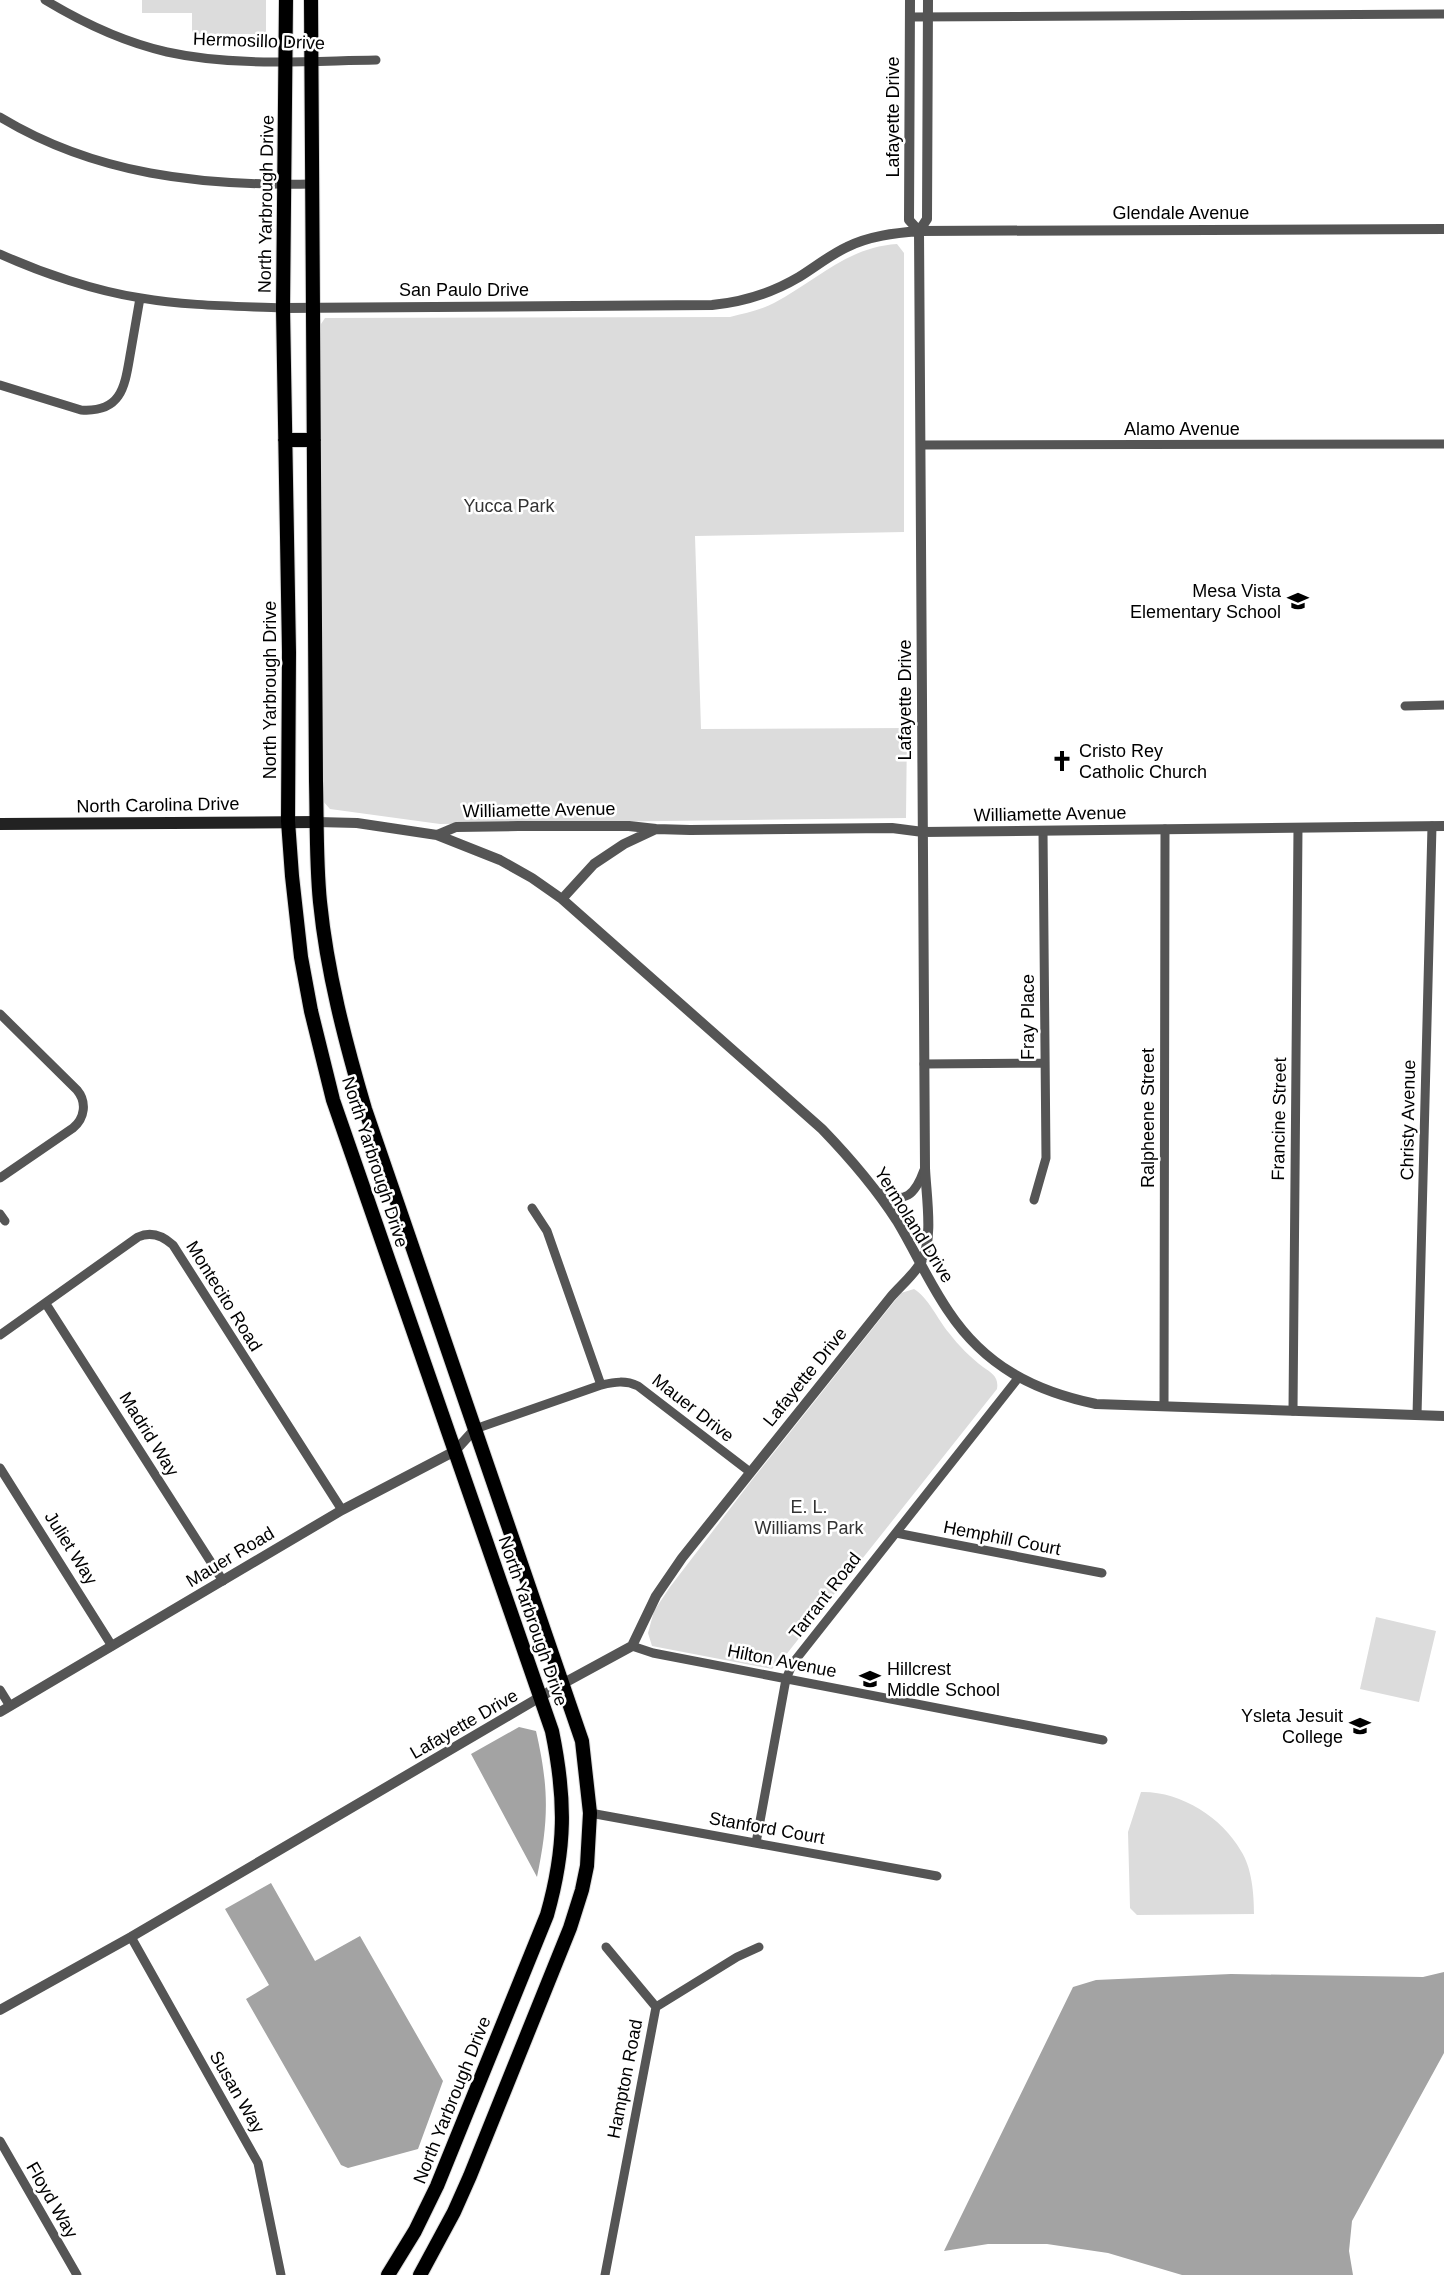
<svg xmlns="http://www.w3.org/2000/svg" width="1444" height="2275" font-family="Arial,sans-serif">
  <rect width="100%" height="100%" fill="#fff"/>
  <path fill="#dcdcdc" d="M142,0H266V34H192V13H142Z
    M897,244L904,253V532L695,536L701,729L907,728L906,818L440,824L330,809L322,800L319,327L325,318L730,317C745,313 761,310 774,303C816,281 847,247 897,244Z
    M914,1289C928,1297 938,1320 949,1333C959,1346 970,1357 983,1367C992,1373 999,1377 997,1389L785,1656L772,1669L652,1646L648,1633L654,1611L670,1587L752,1480L901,1293Z
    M1376,1617L1436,1631L1419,1702L1360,1689Z
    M1141,1792C1180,1791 1222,1817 1241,1851C1252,1868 1254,1894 1254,1914L1137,1915L1130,1908L1128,1832Z"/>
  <path fill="#a3a3a3" d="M519,1727L536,1731C549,1788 549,1819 537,1877L471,1754Z
    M271,1883L315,1961L360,1936L443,2081L418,2149L348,2168L341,2165L246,1999L269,1985L225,1909Z
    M1444,1972V2053L1352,2221L1349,2251L1353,2275H1182L1108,2253L1047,2244H988L944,2251L1073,1987L1096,1980L1231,1974L1423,1977Z"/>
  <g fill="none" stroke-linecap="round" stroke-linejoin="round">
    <defs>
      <path id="primary" d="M286,0L283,308L289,652L288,821L292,876L301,957L311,1011L333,1100L552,1731C566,1799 566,1848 547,1915L437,2186L415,2231L388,2275
        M311,0L316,781C317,821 316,862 320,902C327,972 345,1041 365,1109L582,1741L590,1813L587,1866L582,1890L570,1928L470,2176L454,2212L420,2275
        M285,440H314"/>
    </defs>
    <use href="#primary" stroke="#dbdbdb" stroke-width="16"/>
    <path stroke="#555" stroke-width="9" d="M45,0C83,23 123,42 167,52C235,67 307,61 376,60
      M910,17L1444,14
      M0,117C96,175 201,186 311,184
      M0,254C42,273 95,291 141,298C187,306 236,306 283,308
      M0,385L81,410C124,413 125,383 131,350C134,332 137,315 140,298
      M921,445L1444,444
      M1405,706L1444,705
      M0,1014L77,1090C87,1102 85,1118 73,1128L0,1178
      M924,1064L1045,1063
      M879,1193C906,1204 915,1195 924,1170
      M1034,1200L1046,1158L1043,831
      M532,1208L547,1231L601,1385
      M0,1214L5,1221
      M46,1304L223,1581
      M0,1335L138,1237C151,1231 162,1235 173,1245L342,1510
      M1164,1406L1165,829
      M1293,1411L1298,828
      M1417,1415L1432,826
      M475,1429L601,1385C615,1382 625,1380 638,1386L750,1472
      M0,1468L112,1646
      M896,1533L1102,1573
      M632,1646L653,1653L1103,1740
      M0,1690L10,1706
      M590,1813L937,1876
      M756,1843L786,1679L793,1663L1019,1377
      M131,1937L258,2163L281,2275
      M606,1947L656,2007
      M0,2141L77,2275
      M605,2275L656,2007L737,1957L759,1947"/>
    <path stroke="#555" stroke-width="10" d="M910,0L909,220L919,231
      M283,308L712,305C743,302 772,293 799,277C815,267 830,255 847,247C869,236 895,233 919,231L1444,229
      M317,822L357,823L437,835L500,860L532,878L562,899L822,1129C850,1158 875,1187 897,1221C915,1251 929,1283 949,1312C985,1366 1034,1391 1096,1404L1444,1416
      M437,835L456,827L518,826H629L656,829L690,830L892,828L923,832L1444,826
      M562,899L594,864L624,844L656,829
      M0,1712L342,1510L455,1451L475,1429
      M0,2010L131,1937L564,1683L632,1646L656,1596L682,1558L890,1298C899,1287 914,1275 921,1262C934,1240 926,1194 925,1168L919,231L927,219L928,0"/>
    <path stroke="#222" stroke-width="12" d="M0,824L317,822"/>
    <use href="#primary" stroke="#000" stroke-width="14"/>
  </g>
  <defs>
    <symbol id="school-bare" viewBox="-9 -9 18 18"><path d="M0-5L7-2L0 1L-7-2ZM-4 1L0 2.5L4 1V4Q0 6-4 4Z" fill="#000" stroke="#fff" stroke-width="2.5" paint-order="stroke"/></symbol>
    <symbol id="church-bare" viewBox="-9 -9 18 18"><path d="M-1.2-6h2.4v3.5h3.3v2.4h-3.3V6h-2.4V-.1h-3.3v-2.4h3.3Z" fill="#000" stroke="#fff" stroke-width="2.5" paint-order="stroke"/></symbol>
  </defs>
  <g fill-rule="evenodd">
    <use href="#school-bare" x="1283" y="586" width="30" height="30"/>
    <use href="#church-bare" x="1047" y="746" width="30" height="30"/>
    <use href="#school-bare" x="855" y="1664" width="30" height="30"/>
    <use href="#school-bare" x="1345" y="1711" width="30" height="30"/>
  </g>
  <g text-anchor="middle" stroke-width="5" stroke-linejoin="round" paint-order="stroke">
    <g font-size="18" fill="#000" stroke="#fff">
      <text transform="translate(259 41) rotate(2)" y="6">Hermosillo Drive</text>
      <text transform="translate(893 117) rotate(-90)" y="6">Lafayette Drive</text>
      <text transform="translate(266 204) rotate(-89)" y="6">North Yarbrough Drive</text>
      <text x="1181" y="219">Glendale Avenue</text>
      <text x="464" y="296">San Paulo Drive</text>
      <text x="1182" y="435">Alamo Avenue</text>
      <text transform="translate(270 690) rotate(-90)" y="6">North Yarbrough Drive</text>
      <text transform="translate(905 700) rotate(-90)" y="6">Lafayette Drive</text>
      <text transform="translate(158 805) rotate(-1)" y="6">North Carolina Drive</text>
      <text transform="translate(539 810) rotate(-1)" y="6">Williamette Avenue</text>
      <text transform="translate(1050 814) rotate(-1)" y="6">Williamette Avenue</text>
      <text transform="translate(1028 1017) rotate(-90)" y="6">Fray Place</text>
      <text transform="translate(1148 1118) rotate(-90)" y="6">Ralpheene Street</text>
      <text transform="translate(1279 1119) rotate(-89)" y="6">Francine Street</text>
      <text transform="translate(1408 1120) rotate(-89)" y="6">Christy Avenue</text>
      <text transform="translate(375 1162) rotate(72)" y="6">North Yarbrough Drive</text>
      <text transform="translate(914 1225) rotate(58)" y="6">Yermoland Drive</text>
      <text transform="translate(224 1296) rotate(58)" y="6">Montecito Road</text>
      <text transform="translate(805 1377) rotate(-51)" y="6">Lafayette Drive</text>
      <text transform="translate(693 1408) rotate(38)" y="6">Mauer Drive</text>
      <text transform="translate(149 1434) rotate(58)" y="6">Madrid Way</text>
      <text transform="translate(1002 1538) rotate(11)" y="6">Hemphill Court</text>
      <text transform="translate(71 1548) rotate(58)" y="6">Juliet Way</text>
      <text transform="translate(230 1557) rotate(-31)" y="6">Mauer Road</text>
      <text transform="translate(825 1596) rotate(-52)" y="6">Tarrant Road</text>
      <text transform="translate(533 1621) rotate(71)" y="6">North Yarbrough Drive</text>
      <text transform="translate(782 1661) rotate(11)" y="6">Hilton Avenue</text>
      <text transform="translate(464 1724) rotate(-30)" y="6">Lafayette Drive</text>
      <text transform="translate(767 1828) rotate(10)" y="6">Stanford Court</text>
      <text transform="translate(625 2079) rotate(-79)" y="6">Hampton Road</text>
      <text transform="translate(237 2092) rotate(60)" y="6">Susan Way</text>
      <text transform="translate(452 2100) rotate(-68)" y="6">North Yarbrough Drive</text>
      <text transform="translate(52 2200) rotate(60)" y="6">Floyd Way</text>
    </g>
    <g font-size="18" fill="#333" stroke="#fff">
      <text x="509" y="512">Yucca Park</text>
      <text x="809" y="1513">E. L.<tspan x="809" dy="21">Williams Park</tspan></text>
    </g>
    <g font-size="18" fill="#000" stroke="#fff" text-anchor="end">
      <text x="1281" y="597">Mesa Vista<tspan x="1281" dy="21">Elementary School</tspan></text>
      <text x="1079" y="757" text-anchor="start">Cristo Rey<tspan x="1079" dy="21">Catholic Church</tspan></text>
      <text x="887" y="1675" text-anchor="start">Hillcrest<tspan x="887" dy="21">Middle School</tspan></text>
      <text x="1343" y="1722">Ysleta Jesuit<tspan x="1343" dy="21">College</tspan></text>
    </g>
  </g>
</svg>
